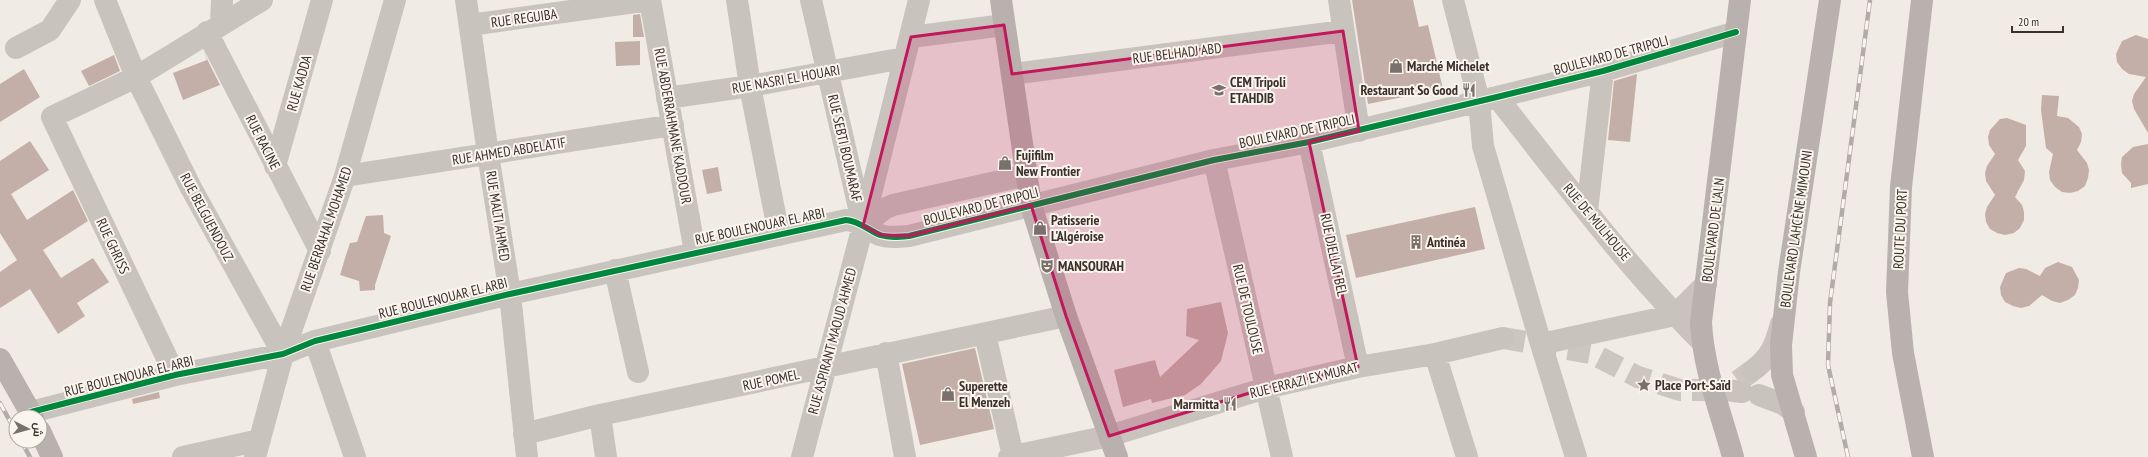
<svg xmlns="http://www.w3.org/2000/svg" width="2148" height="457" font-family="'PT Sans Narrow',Cairo,sans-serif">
  <rect width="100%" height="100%" fill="#f0ebe5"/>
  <path fill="#c3afa7" d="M1352,0H1413L1419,27L1428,25L1443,89L1368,104Z
    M640,14L644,37H633V15Z
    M2136,35L2148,39V133L2134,109L2132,101L2134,94L2146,77L2129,74L2122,69L2117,62L2116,54L2122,41Z
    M640,41V65L616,66L615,42Z
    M203,51L220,85L183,100L173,73L207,60Z
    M114,55L120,71L89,86L81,71Z
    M24,69L40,97L0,122V84Z
    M1637,74L1630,142L1608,140L1614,81Z
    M2042,95L2059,96L2057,116L2068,118L2079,127L2082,134L2081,142L2077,150L2087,163L2089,170L2088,178L2085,186L2078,191L2070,193L2062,192L2055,187L2050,180L2049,172L2053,154L2046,148L2041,110Z
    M2007,118L2026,125V146L2018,160L2025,171L2024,180L2015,197L2022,205L2024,212V220L2020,228L2014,233L2005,235L1997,233L1990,229L1986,222L1985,214L1987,207L1995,195L1986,181L1985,173L1987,166L1995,154L1989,145L1988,137L1990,130L2000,119Z
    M30,141L49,170L11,194L27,220L73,190L88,221L43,250L61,278L93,258L109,282L77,303L85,316L58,334L30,289L0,308V272L17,260L0,233V161Z
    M2148,144V184L2131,188V183L2122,173L2121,164L2122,157L2133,147Z
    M718,167L722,191L707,194L702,170Z
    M1475,207L1485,249L1356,278L1346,235Z
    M383,215L384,233L391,236L375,285V290L360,291L359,281L340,275L346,255L350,243L357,242L366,216Z
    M2058,262L2072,267L2079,280L2078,288L2075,295L2068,300L2060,303L2052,301L2042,295L2029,306L2021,308L2013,306L2005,302L2001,295L2000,287L2006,273L2019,268L2026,269L2040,276L2045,268Z
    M1221,302L1228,333L1221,361L1201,384L1185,395L1152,403L1151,399L1123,407L1114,370L1155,360L1160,377L1199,340L1186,336L1187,309Z
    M975,348L994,429L920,445L902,364Z
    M159,392L160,398L133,404L132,399Z"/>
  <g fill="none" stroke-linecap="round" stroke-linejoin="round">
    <path stroke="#ccc6c0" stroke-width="22" stroke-dasharray="22 11" stroke-linecap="butt" d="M1503,338L1591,353L1638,377L1680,390H1726
      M1738,381L1752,371"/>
    <path stroke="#c9c3be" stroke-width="22" d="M105,0L136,77L191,188L283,354
      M466,0L488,154L510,294L527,457
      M650,0L695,252
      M737,0L750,86L779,235
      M811,0L862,221
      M1339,0L1359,131
      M1453,0L1479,101L1483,146L1541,344L1576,457
      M221,23L222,0
      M470,25L650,0
      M207,32L320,251
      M911,37L1004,25
      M16,48L50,30L70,0
      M1012,74L1343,31
      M1497,97C1563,181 1627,267 1702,342
      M667,98L750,86L904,58
      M1309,142L1358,367
      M1214,160L1282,457
      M275,166L322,0
      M345,176L673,125
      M1587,211L1603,71
      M863,226L884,209L893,205L1027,175
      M615,270L638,372
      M985,334L1013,456
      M315,341L355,457
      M1541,344L1675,315L1706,284
      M886,353L905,457
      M1435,354L1467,457
      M1752,371C1771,357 1775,346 1781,324
      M175,375L52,117L136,77L262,0
      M1726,390L1742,392
      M1759,395L1783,404L1794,412
      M31,412L175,375L283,354L315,341L510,294L846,220C859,221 868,230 880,235C889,238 899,237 909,236L1214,160L1309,142L1497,97L1603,71L1736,32
      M600,415L606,457
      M524,434L600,415L1066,316
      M183,457L260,440
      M255,457L283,354L345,176L395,0
      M802,457L863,226L919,0
      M1009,457L1109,436L1266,388L1358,367L1435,354L1503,338"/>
    <path stroke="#b8b1ad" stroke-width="22" d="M1001,0L1031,205L1066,316L1117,457
      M1922,0L1901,187L1897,292L1903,353L1923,457
      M0,359L33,417
      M40,431L52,457
      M1733,457C1721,413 1703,368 1701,322L1740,0
      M1806,457L1782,375L1781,345L1789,272L1830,0"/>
    <defs>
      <path id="rail" d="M0,403L16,432
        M21,441L30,457
        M1848,457L1828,365L1830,303L1870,0"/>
    </defs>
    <use href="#rail" stroke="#b1aca8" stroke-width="4.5"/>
    <use href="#rail" stroke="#fbf5ee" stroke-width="3" stroke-dasharray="9" stroke-linecap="butt"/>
    <defs>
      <path id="cycleway" d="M31,412L175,375L283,354L315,341L510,294L846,220C859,221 868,230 880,235C889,238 899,237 909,236L1214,160L1309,142L1497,97L1603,71L1736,32"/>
    </defs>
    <use href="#cycleway" stroke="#fbf5ee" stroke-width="8"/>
    <use href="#cycleway" stroke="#00873e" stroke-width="6"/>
  </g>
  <path fill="#c2185b" fill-opacity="0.2" stroke="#c2185b" stroke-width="3" stroke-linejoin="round" d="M1004,25L1012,74L1343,31L1359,131L1309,142L1358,367L1266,388L1109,436L1066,316L1031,205L909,236L881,235L863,226L911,37Z"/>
  <defs>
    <symbol id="shop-bare" viewBox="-9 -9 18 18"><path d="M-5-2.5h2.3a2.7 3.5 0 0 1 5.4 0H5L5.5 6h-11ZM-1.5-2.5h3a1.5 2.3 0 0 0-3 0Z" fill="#7a716c" stroke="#fbf5ee" stroke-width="2.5" paint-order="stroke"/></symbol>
    <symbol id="school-bare" viewBox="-9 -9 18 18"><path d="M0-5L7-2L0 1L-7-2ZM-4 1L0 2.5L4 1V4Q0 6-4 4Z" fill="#7a716c" stroke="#fbf5ee" stroke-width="2.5" paint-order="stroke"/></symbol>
    <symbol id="restaurant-bare" viewBox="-9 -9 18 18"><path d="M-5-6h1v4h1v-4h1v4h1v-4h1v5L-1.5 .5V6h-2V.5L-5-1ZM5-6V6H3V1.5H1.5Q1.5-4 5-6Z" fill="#7a716c" stroke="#fbf5ee" stroke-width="2.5" paint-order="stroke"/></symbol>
    <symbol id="building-bare" viewBox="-9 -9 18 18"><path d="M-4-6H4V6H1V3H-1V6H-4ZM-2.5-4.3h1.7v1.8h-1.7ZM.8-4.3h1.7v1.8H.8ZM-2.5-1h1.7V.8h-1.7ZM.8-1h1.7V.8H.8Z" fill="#7a716c" stroke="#fbf5ee" stroke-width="2.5" paint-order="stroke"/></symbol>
    <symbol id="theatre-bare" viewBox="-9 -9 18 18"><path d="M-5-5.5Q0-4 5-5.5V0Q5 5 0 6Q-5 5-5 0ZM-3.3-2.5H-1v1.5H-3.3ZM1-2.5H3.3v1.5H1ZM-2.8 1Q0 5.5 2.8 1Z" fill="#7a716c" stroke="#fbf5ee" stroke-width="2.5" paint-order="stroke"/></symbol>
    <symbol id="sight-bare" viewBox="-9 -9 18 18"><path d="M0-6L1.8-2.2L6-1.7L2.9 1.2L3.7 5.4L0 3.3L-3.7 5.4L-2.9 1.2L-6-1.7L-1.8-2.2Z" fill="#7a716c" stroke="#fbf5ee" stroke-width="2.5" paint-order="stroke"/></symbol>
  </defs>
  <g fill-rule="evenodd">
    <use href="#shop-bare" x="1386" y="56" width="20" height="20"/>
    <use href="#school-bare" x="1209" y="80" width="20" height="20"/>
    <use href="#restaurant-bare" x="1459" y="80" width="20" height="20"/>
    <use href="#shop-bare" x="995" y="153" width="20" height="20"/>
    <use href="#shop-bare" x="1030" y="218" width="20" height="20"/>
    <use href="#building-bare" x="1406" y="232" width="20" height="20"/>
    <use href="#theatre-bare" x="1037" y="256" width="20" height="20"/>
    <use href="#sight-bare" x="1634" y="375" width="20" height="20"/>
    <use href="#shop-bare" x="938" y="384" width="20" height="20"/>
    <use href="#restaurant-bare" x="1220" y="394" width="20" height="20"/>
  </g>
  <g text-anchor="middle" stroke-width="4" stroke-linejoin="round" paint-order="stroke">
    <g font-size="14" fill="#3b302b" stroke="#fbf5ee">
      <text transform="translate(524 18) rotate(-8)" y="5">RUE REGUIBA</text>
      <text transform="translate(1177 53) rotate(-7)" y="5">RUE BELHADJ ABD</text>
      <text transform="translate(1611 55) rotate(-15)" y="5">BOULEVARD DE TRIPOLI</text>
      <text transform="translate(786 79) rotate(-10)" y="5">RUE NASRI EL HOUARI</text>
      <text transform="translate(299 83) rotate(-74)" y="5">RUE KADDA</text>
      <text transform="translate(673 126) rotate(80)" y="5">RUE ABDERRAHMANE KADDOUR</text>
      <text transform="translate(1297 131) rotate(-12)" y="5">BOULEVARD DE TRIPOLI</text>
      <text transform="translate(263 142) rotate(63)" y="5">RUE RACINE</text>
      <text transform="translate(845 148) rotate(77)" y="5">RUE SEBTI BOUMARAF</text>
      <text transform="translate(509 151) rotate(-9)" y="5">RUE AHMED ABDELATIF</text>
      <text transform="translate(981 206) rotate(-14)" y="5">BOULEVARD DE TRIPOLI</text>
      <text transform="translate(498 216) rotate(81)" y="5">RUE MALTI AHMED</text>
      <text transform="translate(207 217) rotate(62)" y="5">RUE BELGUENDOUZ</text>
      <text transform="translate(1597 222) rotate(50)" y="5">RUE DE MULHOUSE</text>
      <text transform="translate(760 226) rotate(-12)" y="5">RUE BOULENOUAR EL ARBI</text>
      <text transform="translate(326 229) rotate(-71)" y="5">RUE BERRAHAL MOHAMED</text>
      <text transform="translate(1796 229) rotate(-82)" y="5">BOULEVARD LAHCÈNE MIMOUNI</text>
      <text transform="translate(1900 229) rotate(-87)" y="5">ROUTE DU PORT</text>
      <text transform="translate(1713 230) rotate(-83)" y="5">BOULEVARD DE L'ALN</text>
      <text transform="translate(113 246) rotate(65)" y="5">RUE GHRISS</text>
      <text transform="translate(1334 255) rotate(78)" y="5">RUE DJELLAT BEL</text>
      <text transform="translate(443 298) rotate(-14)" y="5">RUE BOULENOUAR EL ARBI</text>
      <text transform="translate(1248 309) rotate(77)" y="5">RUE DE TOULOUSE</text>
      <text transform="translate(832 341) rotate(-75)" y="5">RUE ASPIRANT MAOUD AHMED</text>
      <text transform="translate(129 376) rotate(-14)" y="5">RUE BOULENOUAR EL ARBI</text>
      <text transform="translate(771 380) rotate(-12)" y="5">RUE POMEL</text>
      <text transform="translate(1304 380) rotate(-14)" y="5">RUE ERRAZI EX MURAT</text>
    </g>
    <g font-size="14" font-weight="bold" fill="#3b302b" stroke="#fbf5ee" text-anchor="start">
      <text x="1407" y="71">Marché Michelet</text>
      <text x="1230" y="87">CEM Tripoli<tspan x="1230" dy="16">ETAHDIB</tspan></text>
      <text x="1458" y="95" text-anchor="end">Restaurant So Good</text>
      <text x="1016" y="160">Fujifilm<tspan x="1016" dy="16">New Frontier</tspan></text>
      <text x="1051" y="225">Patisserie<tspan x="1051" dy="16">L'Algéroise</tspan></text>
      <text x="1427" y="247">Antinéa</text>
      <text x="1058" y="271">MANSOURAH</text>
      <text x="1655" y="390">Place Port-Saïd</text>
      <text x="959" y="391">Superette<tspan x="959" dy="16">El Menzeh</tspan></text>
      <text x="1219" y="409" text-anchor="end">Marmitta</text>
    </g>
  </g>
  <g transform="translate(28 429) rotate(96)"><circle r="19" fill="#fbf5ee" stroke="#aea6a0"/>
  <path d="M0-3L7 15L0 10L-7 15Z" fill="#7a716c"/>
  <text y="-6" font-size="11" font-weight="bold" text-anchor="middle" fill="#3b302b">ش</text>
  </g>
  <path d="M2012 26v6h51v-6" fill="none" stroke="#3b302b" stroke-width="2"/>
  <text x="2018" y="26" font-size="12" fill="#3b302b" stroke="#fbf5ee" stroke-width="3" paint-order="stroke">20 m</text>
</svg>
